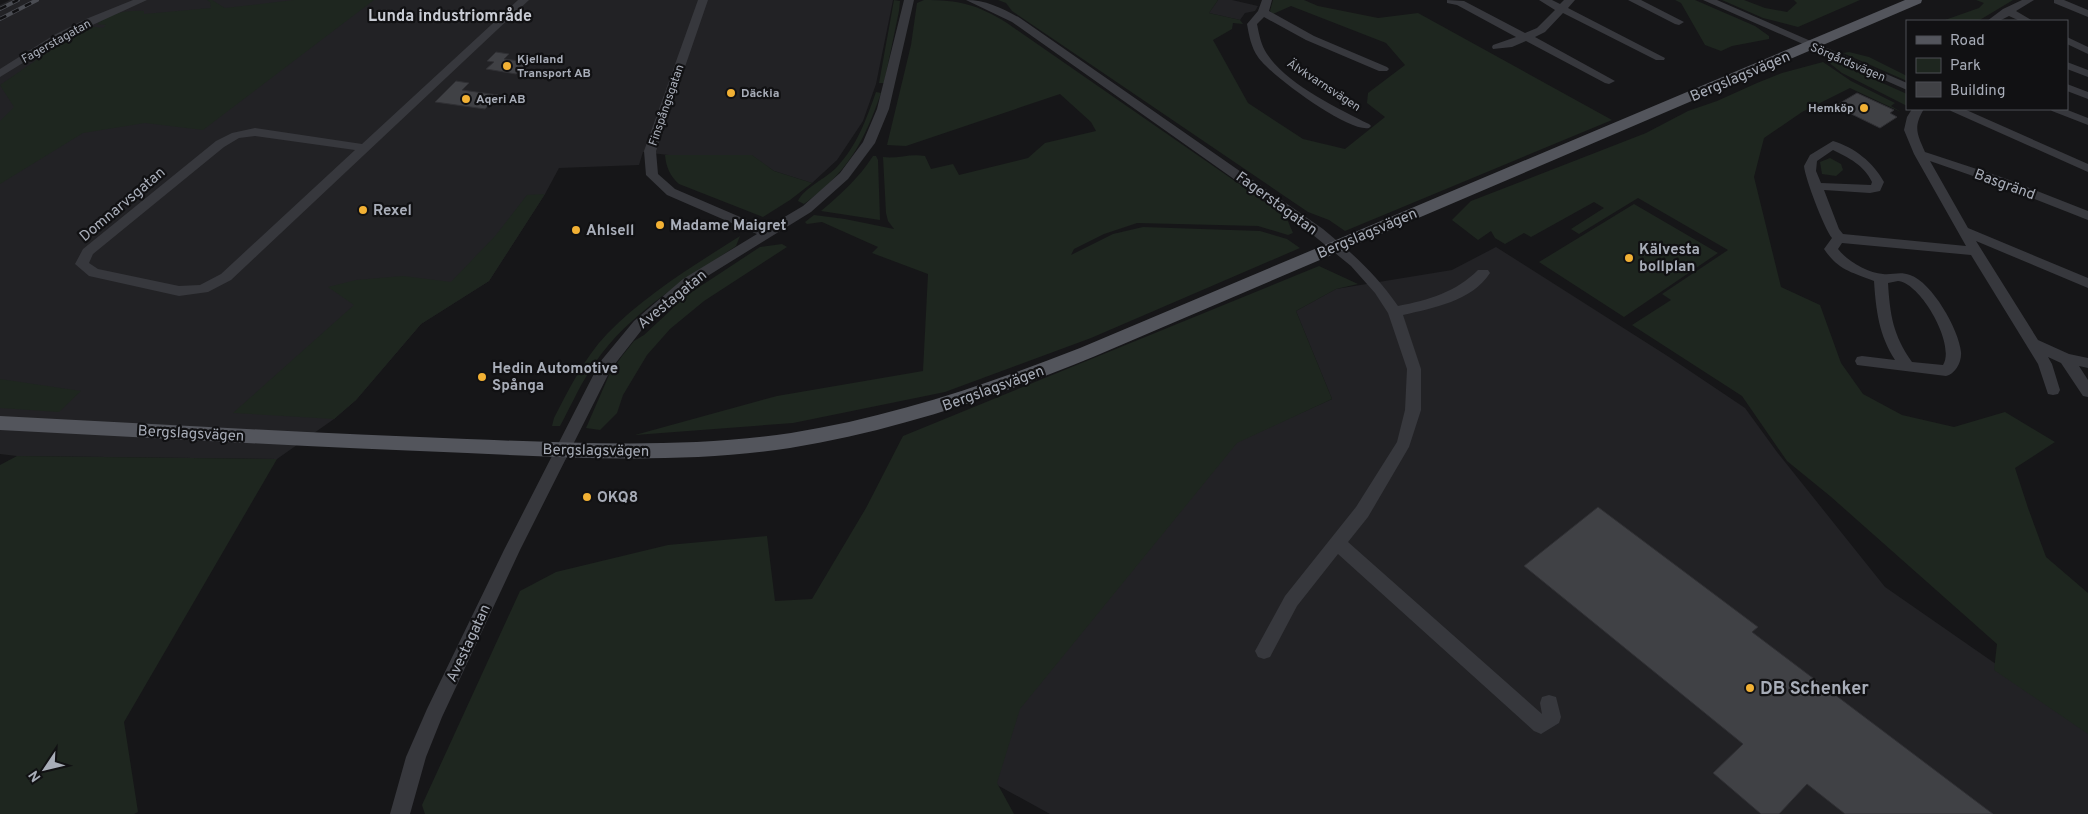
<svg xmlns="http://www.w3.org/2000/svg" width="2088" height="814" font-family="Overpass,sans-serif">
  <rect width="100%" height="100%" fill="#161618"/>
  <path fill="#222225" d="M10,0H893L876,84L863,121L837,160L812,183L774,171L751,155L677,156L643,152L639,165L559,168L545,194L489,281L421,324L356,400L334,419L277,459L17,456L0,454V5Z
    M1218,0H1232L1258,6L1255,11L1245,13L1240,20L1209,13Z
    M1496,247L1669,357L1745,408L1777,452L1885,587L2088,728V814H1050L988,780L1015,705L1237,442L1332,399L1296,311L1336,289L1452,270Z"/>
  <path fill="#1e261f" d="M207,0H212L225,8L294,0H374L203,130L145,123L83,133L0,184V121L14,107L0,85L86,26L103,28L106,25L97,24C112,13 126,10 144,11V14L211,8L210,2Z
    M894,0L900,1L899,11L884,83H879Z
    M924,0C959,0 976,4 1007,23L1281,213L1287,219L1293,233L1288,235L1258,226L1137,223L1104,234L1074,249L1071,255L1113,234L1143,227L1260,231L1287,239L1300,248L1091,338L945,392L793,423L635,435L777,396L923,371L928,274L872,253L878,247L822,222L807,224L805,222L814,215L845,219L894,229L888,221L886,213L883,157C898,159 910,153 925,156L931,169L953,164L959,175L1028,158L1045,143L1096,131L1091,122L1060,94L906,146L887,145L911,45L917,3Z
    M998,0H1218L1209,13L1240,20L1243,24L1233,23L1232,29L1213,40L1248,103L1303,139L1345,149L1385,117L1367,103L1368,93L1405,65L1386,43L1291,6L1273,14L1270,11L1273,0H1304L1318,6L1378,18L1418,13L1612,120L1345,231L1329,220L1308,212L1012,11L1006,3Z
    M1675,0H1695L1755,26L1769,36V39L1732,46L1721,51L1705,45L1681,3Z
    M1722,0H1744L1765,8L1787,12L1797,3L1794,0H1860L1798,27L1763,18Z
    M1976,0H2013L1978,21H1942L1979,8L1984,3Z
    M1849,52L1869,57L1907,76V81L1843,53Z
    M1831,60L1907,94V106L1842,73L1827,61Z
    M1823,62L1851,81L1895,103L1891,106L1901,112L1850,88L1802,112L1764,138L1754,177L1781,287L1820,305L1841,363L1863,394L1902,415L1954,427L2005,412L2055,442L2015,468L2028,508L2046,557L2088,593V734L1994,670L1997,644L1830,496L1787,461L1742,396L1632,325L1671,300L1662,294L1728,250L1638,198L1579,234L1571,229L1604,208L1594,202L1531,237L1524,233L1505,244L1495,238L1491,231L1478,240L1452,220L1471,201L1646,133L1688,111L1717,101L1757,83L1782,73Z
    M876,92L881,93C864,142 848,172 804,204L798,201C804,188 825,179 836,168C857,146 866,120 876,92Z
    M665,155H752L774,171L812,183L790,200L763,217L679,184C670,176 666,167 665,155Z
    M873,156H876L878,160L880,220L821,211C840,195 859,178 873,156Z
    M1830,158L1841,164L1843,170L1836,176L1822,174L1820,162Z
    M545,194L489,281L421,324L356,400L334,419L233,413L354,305L328,287L356,280L403,276L451,282L496,235L527,195Z
    M1634,204L1718,253L1624,317L1539,262Z
    M740,236L736,246C683,282 623,316 589,372C578,389 570,408 560,426H552L554,418C569,389 584,358 607,334C646,294 693,266 740,236Z
    M782,244L787,247L704,301L670,329L647,355L623,395L617,413L600,430L586,428L610,373L622,356L634,341L644,335L671,310L678,301L760,247Z
    M1319,266L1358,284L1336,289L1296,311L1332,399L1237,443L1020,709L997,783L1014,814H425L422,805L520,591L556,572L668,545L767,536L775,601L812,599L866,508L903,436Z
    M0,379L81,391L59,412L0,408Z
    M17,456L277,459L124,722L138,812L134,814H0V465Z"/>
  <path fill="#404145" stroke="#303034" d="M496,52L509,54L504,59L528,62L516,74L486,69L494,62L487,61Z
    M456,81L469,83L462,90L498,95L485,109L435,102Z
    M1857,93L1894,110L1890,113L1897,117L1880,128L1835,106Z
    M1598,507L1758,627L1752,632L1993,814H1845L1807,784L1779,814H1761L1713,773L1743,744L1524,566Z"/>
  <g fill="none" stroke-linecap="round" stroke-linejoin="round">
    <path fill="#37383d" fill-rule="evenodd" d="M133,0H147L62,39L0,77V69L54,35L86,19Z
      M518,0H529L231,280L208,292L179,296L89,276L75,264L83,249L216,141L232,133L255,128L362,144ZM255,136L355,150L221,274L200,285L179,286L98,269L89,263L93,254L224,147L239,138Z
      M698,0H708L656,151L658,174L675,189L766,228L803,206L840,173L863,142L877,109L904,0H914L889,109L875,143L848,179L811,212L693,285L644,327L611,369L520,550L442,717L426,757L410,814H390L406,757L427,709L504,550L600,362L634,321L683,279L757,234L667,195L646,175L644,151Z
      M966,0C986,0 1002,8 1020,18L1323,229C1353,254 1376,274 1398,306C1429,300 1456,292 1478,270H1488L1490,273C1472,301 1433,308 1403,315L1421,369V410L1409,447L1368,517L1348,542L1542,714L1540,703L1542,697L1549,695L1556,697L1561,717L1559,723L1541,734L1534,731L1338,554L1297,606L1270,657L1264,659L1258,657L1255,651L1285,596L1356,507L1397,442L1405,410L1407,369L1388,313L1375,293L1351,266L1313,235L1012,22Z
      M1262,0H1272L1269,11L1314,36L1387,67L1389,69L1387,71H1379L1306,40L1264,17L1257,24C1259,34 1261,45 1267,54C1287,84 1337,108 1369,124L1371,126L1369,128C1349,133 1270,75 1258,57C1251,47 1249,35 1247,24L1258,11Z
      M1447,0L1464,1L1525,33L1537,28L1555,10L1539,0H1552L1560,4L1564,0H1575L1568,8L1665,58L1664,60H1656L1563,13L1545,32L1535,37L1615,81L1609,84L1605,83L1526,41L1512,47L1493,49L1492,47L1493,45L1516,37L1457,5L1447,3Z
      M1628,0H1641L1684,22L1679,25L1675,24Z
      M1703,0H1717L1907,83V90Z
      M2022,0H2034L2016,11L2033,21H2020L2009,16L1999,21H1987L2003,9Z
      M2054,0H2064L2088,10V17L2054,3Z
      M2067,37L2088,47V54L2067,44Z
      M2067,62L2088,70V77L2067,69Z
      M2067,84L2088,92V99L2067,91Z
      M1912,109H1924C1913,127 1917,134 1925,152L2004,178L2088,211V220L1996,184L1930,161L1968,228L2088,278V288L1976,241L2038,340L2069,354L2088,358V368L2079,366L2088,380V397L2083,396L2061,363L2048,357L2052,364L2060,390L2058,394L2053,395L2048,394L2038,364L1971,255L1842,243L1838,249C1847,261 1868,273 1883,274C1893,275 1900,271 1910,275C1932,282 1959,330 1961,352C1962,362 1955,374 1946,376L1857,365L1855,361L1857,357L1862,356L1895,360C1879,335 1876,311 1874,281C1852,272 1839,271 1824,249L1832,238C1824,228 1805,178 1804,166L1810,155L1833,141C1854,147 1874,163 1884,182L1880,191L1870,193L1824,190L1839,229L1843,234L1966,246L1914,154L1904,130L1907,117ZM1833,150C1849,158 1864,165 1872,182L1871,185L1821,183L1816,171L1817,161ZM1898,281C1921,283 1956,345 1943,365L1912,362C1893,335 1890,315 1888,283Z
      M1949,109H1964L2088,164V172L1951,111Z
      M2050,109H2065L2088,118V125L2052,111Z"/>
    <path fill="#53555c" fill-rule="evenodd" d="M1905,0H1922L1921,3L1093,357C995,397 895,431 790,448C683,464 574,458 467,453C311,447 156,438 0,430V416C156,424 311,433 467,439C574,443 684,449 791,433C891,417 986,385 1080,348Z"/>
    <defs>
      <path id="rail" d="M0,9L18,0
        M0,19L37,0"/>
    </defs>
    <use href="#rail" stroke="#4a4c52" stroke-width="4"/>
    <use href="#rail" stroke="#111113" stroke-width="2.5" stroke-dasharray="7" stroke-linecap="butt"/>
  </g>
  <g fill="#f2b134" stroke="#111113" stroke-width="2">
    <circle cx="507" cy="66" r="5"/>
    <circle cx="731" cy="93" r="5"/>
    <circle cx="466" cy="99" r="5"/>
    <circle cx="1864" cy="108" r="5"/>
    <circle cx="363" cy="210" r="5"/>
    <circle cx="660" cy="225" r="5"/>
    <circle cx="576" cy="230" r="5"/>
    <circle cx="1629" cy="258" r="5"/>
    <circle cx="482" cy="377" r="5"/>
    <circle cx="587" cy="497" r="5"/>
    <circle cx="1750" cy="688" r="5"/>
  </g>
  <g text-anchor="middle" stroke-width="4.5" stroke-linejoin="round" paint-order="stroke">
    <g font-size="12" fill="#a8adb8" stroke="#111113">
      <text transform="translate(56 41) rotate(-29)" y="4">Fagerstagatan</text>
      <text transform="translate(1848 62) rotate(23)" y="4">Sörgårdsvägen</text>
      <text transform="translate(1324 85) rotate(33)" y="4">Älvkvarnsvägen</text>
      <text transform="translate(666 105) rotate(-71)" y="4">Finspångsgatan</text>
    </g>
    <g font-size="12" font-weight="bold" fill="#a8adb8" stroke="#111113" text-anchor="start">
      <text x="517" y="63">Kjelland<tspan x="517" dy="14">Transport AB</tspan></text>
      <text x="741" y="97">Däckia</text>
      <text x="476" y="103">Aqeri AB</text>
      <text x="1854" y="112" text-anchor="end">Hemköp</text>
    </g>
    <g font-size="15" fill="#a8adb8" stroke="#111113">
      <text transform="translate(1740 76) rotate(-23)" y="5">Bergslagsvägen</text>
      <text transform="translate(2005 184) rotate(20)" y="5">Basgränd</text>
      <text transform="translate(1277 203) rotate(36)" y="5">Fagerstagatan</text>
      <text transform="translate(122 204) rotate(-40)" y="5">Domnarvsgatan</text>
      <text transform="translate(1367 233) rotate(-23)" y="5">Bergslagsvägen</text>
      <text transform="translate(672 299) rotate(-39)" y="5">Avestagatan</text>
      <text transform="translate(993 388) rotate(-20)" y="5">Bergslagsvägen</text>
      <text transform="translate(191 433) rotate(3)" y="5">Bergslagsvägen</text>
      <text transform="translate(596 450) rotate(1)" y="5">Bergslagsvägen</text>
      <text transform="translate(468 643) rotate(-65)" y="5">Avestagatan</text>
    </g>
    <g font-size="15" font-weight="bold" fill="#a8adb8" stroke="#111113" text-anchor="start">
      <text x="373" y="215">Rexel</text>
      <text x="670" y="230">Madame Maigret</text>
      <text x="586" y="235">Ahlsell</text>
      <text x="1639" y="254">Kälvesta<tspan x="1639" dy="17">bollplan</tspan></text>
      <text x="492" y="373">Hedin Automotive<tspan x="492" dy="17">Spånga</tspan></text>
      <text x="597" y="502">OKQ8</text>
    </g>
    <g font-size="16" font-weight="bold" fill="#c9ccd4" stroke="#111113">
      <text x="450" y="21">Lunda industriområde</text>
    </g>
    <g font-size="18" font-weight="bold" fill="#a8adb8" stroke="#111113" text-anchor="start">
      <text x="1760" y="694">DB Schenker</text>
    </g>
  </g>
  <rect x="1906" y="20" width="162" height="90" fill="#111113" stroke="#4d4f55"/>
  <rect x="1916" y="36" width="25" height="8" fill="#53555c" stroke="#4d4f55"/>
  <text x="1950" y="45" font-size="15" fill="#a8adb8">Road</text>
  <rect x="1916" y="58" width="25" height="15" fill="#1e261f" stroke="#4d4f55"/>
  <text x="1950" y="70" font-size="15" fill="#a8adb8">Park</text>
  <rect x="1916" y="82" width="25" height="15" fill="#404145" stroke="#4d4f55"/>
  <text x="1950" y="95" font-size="15" fill="#a8adb8">Building</text>
  <g transform="translate(45 769) rotate(235)" stroke="#111113" stroke-width="4" paint-order="stroke">
  <path d="M0-4L9 19L0 12L-9 19Z" fill="#a8adb8"/>
  <text y="-8" font-size="14" font-weight="bold" text-anchor="middle" fill="#a8adb8">N</text>
  </g>
</svg>
